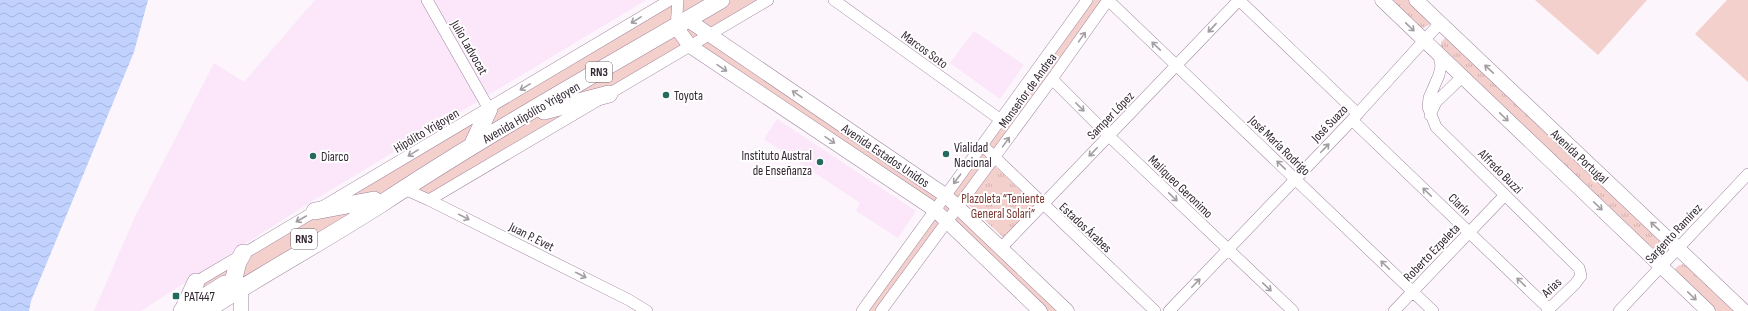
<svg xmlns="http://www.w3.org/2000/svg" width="1748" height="311" font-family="'Sofia Sans Condensed',sans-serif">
  <defs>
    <pattern id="park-tufts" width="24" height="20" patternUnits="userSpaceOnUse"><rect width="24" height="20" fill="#f4d0cc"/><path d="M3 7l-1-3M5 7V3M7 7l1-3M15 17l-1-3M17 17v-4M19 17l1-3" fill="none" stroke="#d2b3b0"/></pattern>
    <pattern id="water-waves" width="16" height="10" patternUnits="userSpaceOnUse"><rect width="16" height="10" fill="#c1d2fe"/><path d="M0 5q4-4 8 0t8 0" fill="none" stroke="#a6b4da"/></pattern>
  </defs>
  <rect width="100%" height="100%" fill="#fcf6fc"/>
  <path fill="#fbe6fa" d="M315,0H646L309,203L141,311H94L134,219L214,63L244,82Z
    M974,31L1024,65L1000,99L950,63Z
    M777,119L916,211L898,238L856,211L860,203L764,139Z"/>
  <path fill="#f4d0cc" d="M670,0H768L711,34L945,195L1087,0H1108L958,207L1067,311H1040L947,222L881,311H862L935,210L690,46L429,200L402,189L381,204L183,310L196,282Z
    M1535,0H1647L1598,55Z
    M1727,0H1748V82L1695,34Z"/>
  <path fill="url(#park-tufts)" d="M1389,0H1414L1432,23L1422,29Z
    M1447,36L1666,247V253H1659L1627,226L1441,49V42Z
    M995,166L1036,205L1004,238L967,204Z
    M1683,264L1689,267L1737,311H1711L1674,270L1678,266Z"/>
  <path fill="url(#water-waves)" d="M0,0H148L134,52L31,301L29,311H0Z"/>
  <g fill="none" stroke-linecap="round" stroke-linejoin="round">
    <defs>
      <path id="minor" d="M427,0L489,109
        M834,0L1001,120
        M1108,0L1433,311
        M1239,0L1358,114
        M676,27L678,0
        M1439,55L1441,66L1439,75L1429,98L1428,107L1436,127L1579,268L1581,276L1575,284L1547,311
        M1052,79L1109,136L1293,311
        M1430,115L1436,102L1462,77
        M1352,120L1549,309
        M982,145L1155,311
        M402,188L429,200L629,300L647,311
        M429,200L768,0
        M1001,248L1239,0
        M196,282L670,0
        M862,311L1087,0
        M881,311L1052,79L1108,0
        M1169,311L1352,120L1440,23
        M1394,311L1505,195
        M1619,311L1748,174"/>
      <path id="major" d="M1382,0L1708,311
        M1416,0L1744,311
        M688,20L945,195L1067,311
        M676,27L690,46L935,210L1040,311
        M237,282L241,288V311"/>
      <path id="highway" d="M544,111L609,94
        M472,146L489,109
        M315,211L374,200
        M234,278L238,262L243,253
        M183,310L196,282
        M182,311L225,284
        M205,311C263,274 323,241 381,204C491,131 607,67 721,0"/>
    </defs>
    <use href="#minor" stroke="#a0859f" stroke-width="12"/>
    <use href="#major" stroke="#a0859f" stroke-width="15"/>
    <use href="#highway" stroke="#a0859f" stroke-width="18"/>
    <use href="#minor" stroke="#fff" stroke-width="11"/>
    <use href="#major" stroke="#fff" stroke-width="14"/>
    <use href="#highway" stroke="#fff" stroke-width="17"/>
  </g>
  <defs><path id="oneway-shaft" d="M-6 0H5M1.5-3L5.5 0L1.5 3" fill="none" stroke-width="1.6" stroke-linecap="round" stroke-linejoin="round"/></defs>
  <g stroke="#a39ea3">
    <use href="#oneway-shaft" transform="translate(636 20) rotate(149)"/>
    <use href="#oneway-shaft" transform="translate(1410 27) rotate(44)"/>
    <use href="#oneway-shaft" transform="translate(1212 28) rotate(133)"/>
    <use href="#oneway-shaft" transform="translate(1082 37) rotate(-55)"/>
    <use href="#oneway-shaft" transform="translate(1156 46) rotate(-136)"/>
    <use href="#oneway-shaft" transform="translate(722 68) rotate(34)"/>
    <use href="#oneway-shaft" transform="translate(1489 69) rotate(-137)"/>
    <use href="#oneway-shaft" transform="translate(525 87) rotate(149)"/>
    <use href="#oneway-shaft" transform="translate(797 94) rotate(-146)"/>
    <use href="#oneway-shaft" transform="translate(1080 107) rotate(45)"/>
    <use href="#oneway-shaft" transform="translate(1504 117) rotate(44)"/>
    <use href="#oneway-shaft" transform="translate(830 140) rotate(34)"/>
    <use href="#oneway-shaft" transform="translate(1006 142) rotate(-54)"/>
    <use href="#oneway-shaft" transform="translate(1325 148) rotate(-46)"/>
    <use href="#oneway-shaft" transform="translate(1093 152) rotate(134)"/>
    <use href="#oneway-shaft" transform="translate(413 153) rotate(149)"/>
    <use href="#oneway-shaft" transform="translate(1281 165) rotate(-136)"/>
    <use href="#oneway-shaft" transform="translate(957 179) rotate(127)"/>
    <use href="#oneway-shaft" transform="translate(1427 192) rotate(-136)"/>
    <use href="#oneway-shaft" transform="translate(1173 197) rotate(44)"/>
    <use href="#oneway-shaft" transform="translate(1598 206) rotate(44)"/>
    <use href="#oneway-shaft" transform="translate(464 217) rotate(27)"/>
    <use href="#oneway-shaft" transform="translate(301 219) rotate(150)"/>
    <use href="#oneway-shaft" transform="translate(1655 226) rotate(-137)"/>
    <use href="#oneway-shaft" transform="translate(1385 265) rotate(-136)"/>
    <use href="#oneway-shaft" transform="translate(581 275) rotate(27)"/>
    <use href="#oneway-shaft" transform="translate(1521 282) rotate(-136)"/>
    <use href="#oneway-shaft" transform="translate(1196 283) rotate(-46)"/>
    <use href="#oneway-shaft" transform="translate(1267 287) rotate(44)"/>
    <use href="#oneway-shaft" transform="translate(1692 296) rotate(44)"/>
  </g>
  <g fill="#256a5e" stroke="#fff" stroke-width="1.5">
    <circle cx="666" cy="95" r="4"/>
    <circle cx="946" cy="154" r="4"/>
    <circle cx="313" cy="156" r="4"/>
    <circle cx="820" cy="162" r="4"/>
    <rect x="172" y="292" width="8" height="8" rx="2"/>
  </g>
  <g text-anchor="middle" stroke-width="4" stroke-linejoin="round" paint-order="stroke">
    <g fill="#fff" stroke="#706870" stroke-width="1">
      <rect x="586" y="62" width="26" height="20" rx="3"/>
      <rect x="291" y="229" width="26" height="20" rx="3"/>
    </g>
    <g font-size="12" font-weight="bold" fill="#322732">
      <text x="599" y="76">RN3</text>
      <text x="304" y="243">RN3</text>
    </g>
    <g font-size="13" fill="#322732" stroke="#fff">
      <text transform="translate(470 47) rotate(60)" y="5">Julio Ladvocat</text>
      <text transform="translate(925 49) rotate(36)" y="5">Marcos Soto</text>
      <text transform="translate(1027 90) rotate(-54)" y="5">Monseñor de Andrea</text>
      <text transform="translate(531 112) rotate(-30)" y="5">Avenida Hipólito Yrigoyen</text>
      <text transform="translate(1110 115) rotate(-46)" y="5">Samper López</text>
      <text transform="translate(1329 123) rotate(-46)" y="5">José Suazo</text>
      <text transform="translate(426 130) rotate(-31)" y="5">Hipólito Yrigoyen</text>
      <text transform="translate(1280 145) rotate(44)" y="5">José María Rodrigo</text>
      <text transform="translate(886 155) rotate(34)" y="5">Avenida Estados Unidos</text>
      <text transform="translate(1580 156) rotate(43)" y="5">Avenida Portugal</text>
      <text transform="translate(1501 171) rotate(45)" y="5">Alfredo Buzzi</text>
      <text transform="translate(1181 186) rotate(44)" y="5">Maliqueo Geronimo</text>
      <text transform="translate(1460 204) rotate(44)" y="5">Clarín</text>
      <text transform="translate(1086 227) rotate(43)" y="5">Estados Árabes</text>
      <text transform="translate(1673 233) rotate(-47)" y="5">Sargento Ramírez</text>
      <text transform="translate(532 236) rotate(27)" y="5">Juan P. Evet</text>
      <text transform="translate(1431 252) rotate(-46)" y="5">Roberto Ezpeleta</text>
      <text transform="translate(1551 287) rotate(-44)" y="5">Arias</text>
    </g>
    <g font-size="13" fill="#322732" stroke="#fff" text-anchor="start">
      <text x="674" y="100">Toyota</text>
      <text x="954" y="152">Vialidad<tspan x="954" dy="15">Nacional</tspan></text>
      <text x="812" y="160" text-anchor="end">Instituto Austral<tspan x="812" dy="15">de Enseñanza</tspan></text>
      <text x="321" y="161">Diarco</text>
      <text x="184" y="301">PAT447</text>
    </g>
    <g font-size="13" fill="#793731" stroke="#fff">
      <text x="1003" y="203">Plazoleta “Teniente<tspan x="1003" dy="15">General Solari”</tspan></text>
    </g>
  </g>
</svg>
